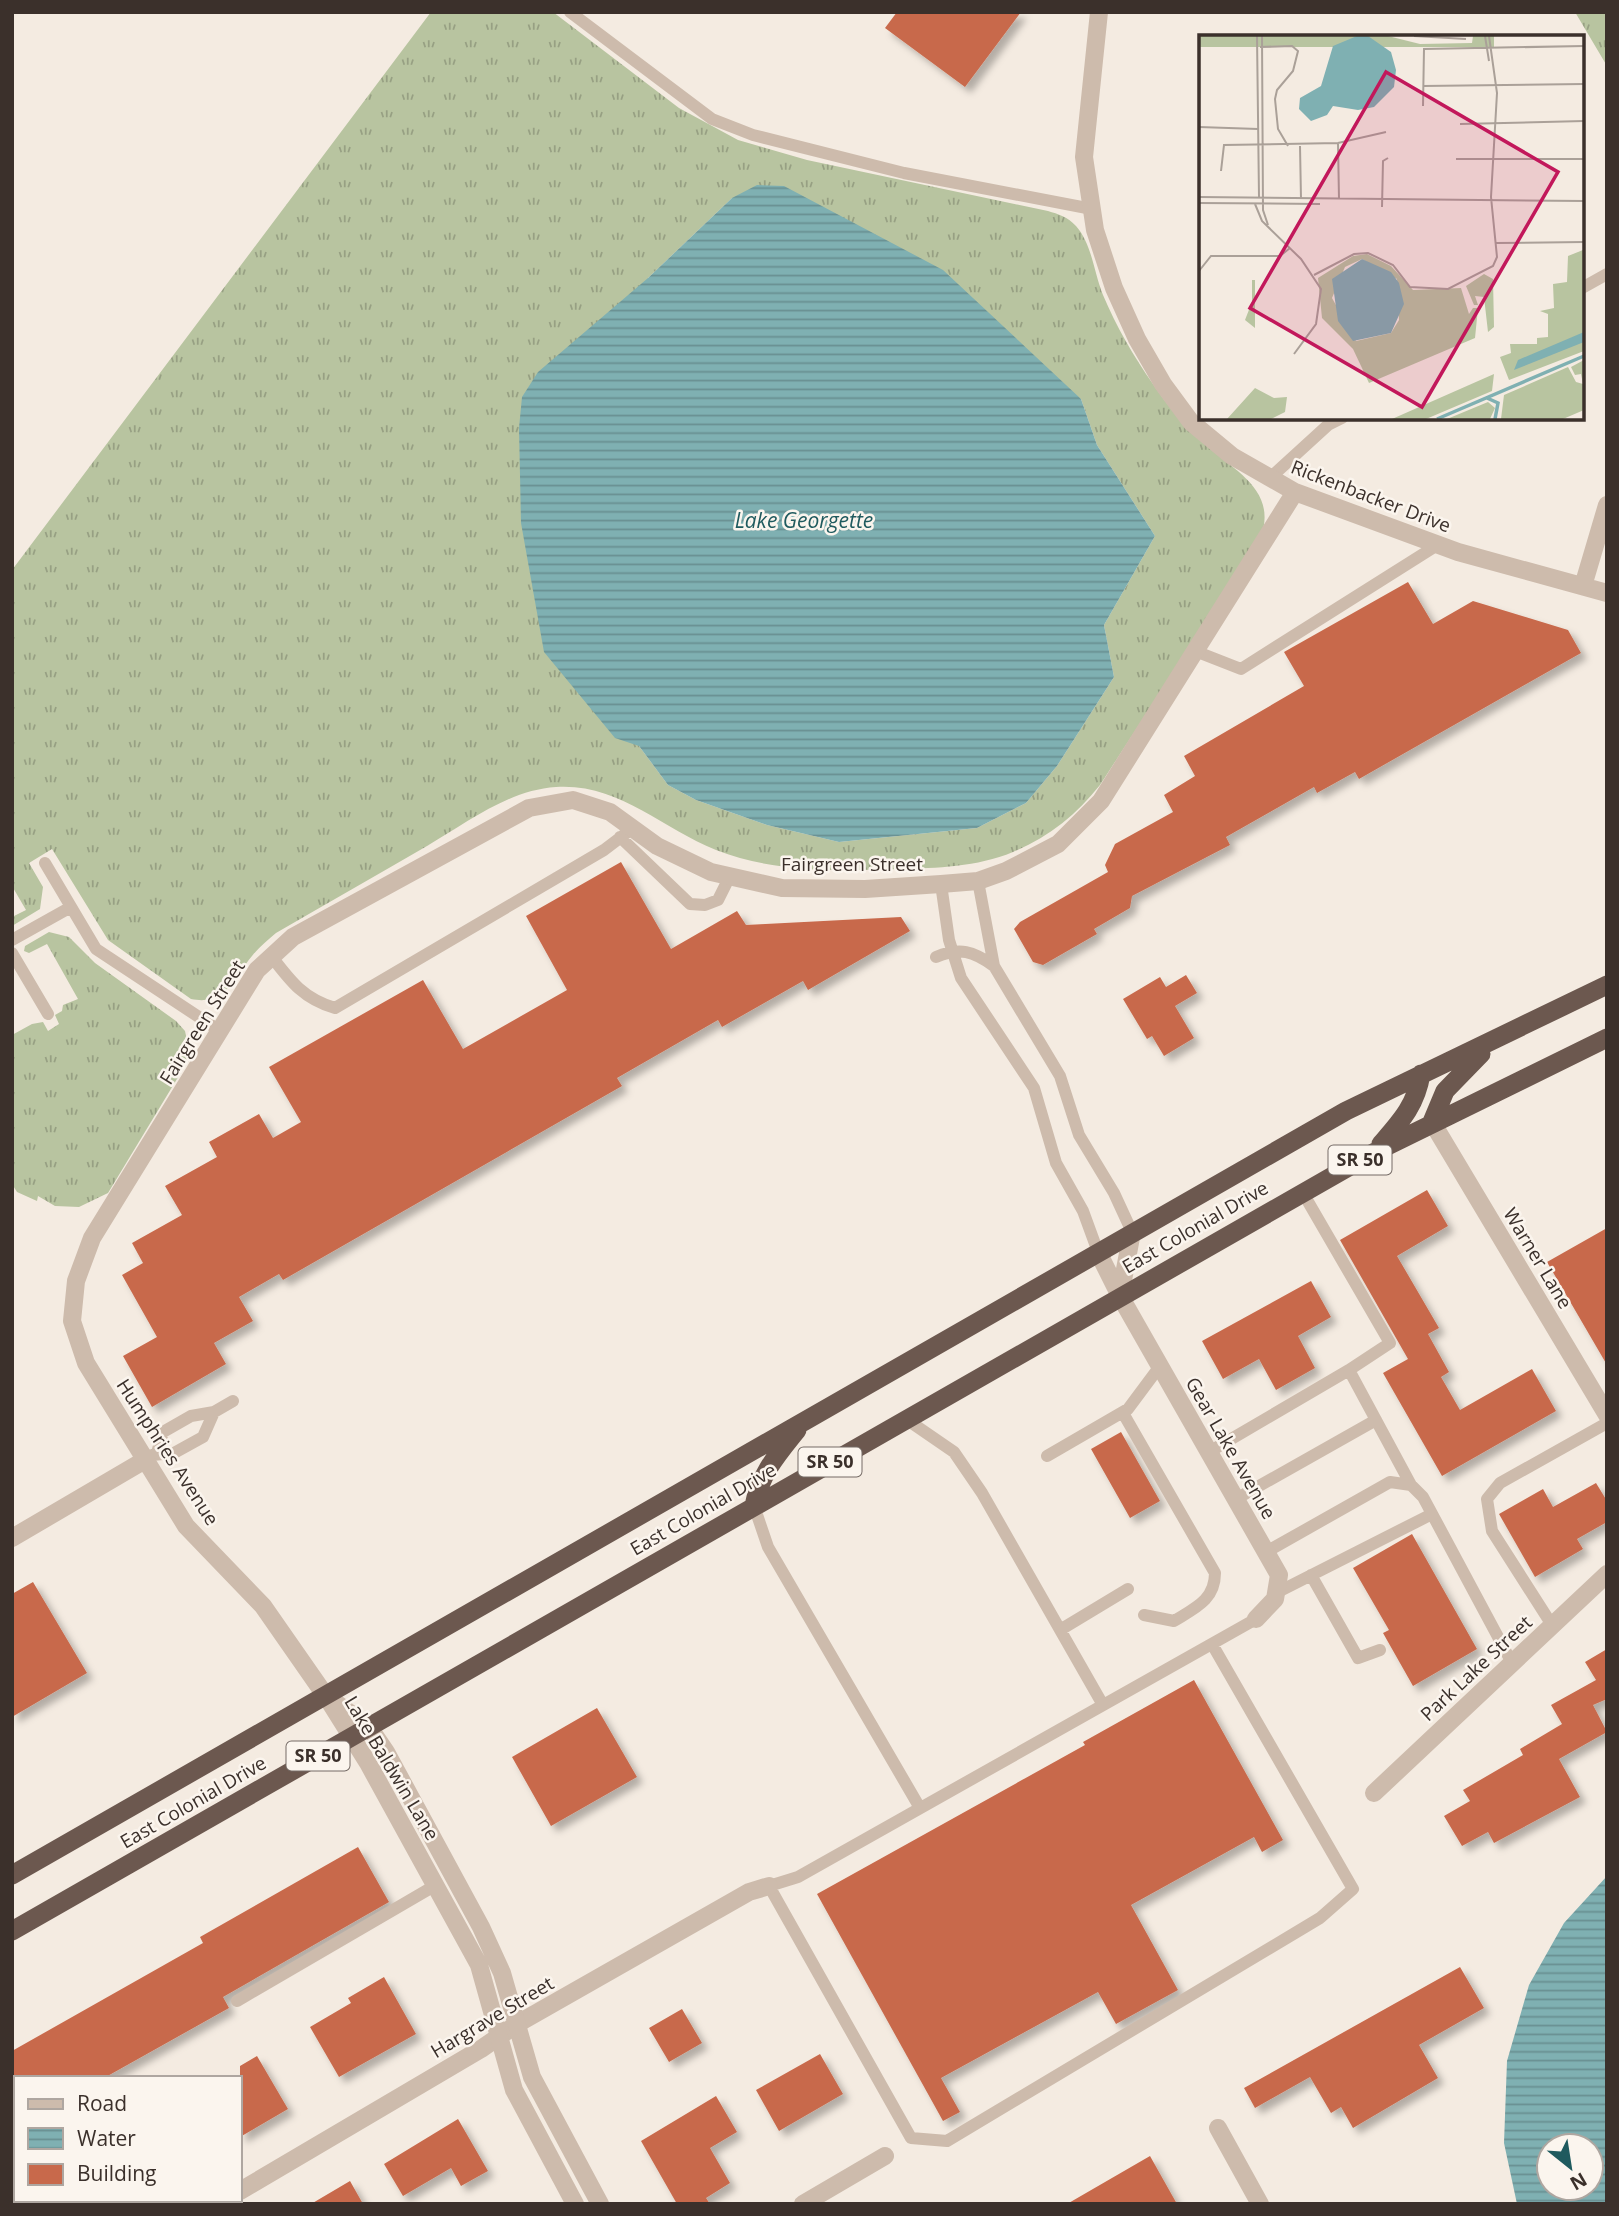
<svg xmlns="http://www.w3.org/2000/svg" width="1619" height="2216" font-family="'Open Sans',sans-serif">
  <defs>
    <pattern id="grass-tufts" width="24" height="20" patternUnits="userSpaceOnUse" patternTransform="scale(1.75)"><rect width="24" height="20" fill="#b8c4a0"/><path d="M3 7l-1-3M5 7V3M7 7l1-3M15 17l-1-3M17 17v-4M19 17l1-3" fill="none" stroke="#97a083"/></pattern>
    <pattern id="water-rules" width="6" height="5" patternUnits="userSpaceOnUse" patternTransform="scale(1.75)"><rect width="6" height="5" fill="#7fb0b2"/><path d="M0 2.5h6" fill="none" stroke="#699091"/></pattern>
    <filter id="shadow"><feDropShadow dx="6" dy="6" stdDeviation="3.5" flood-color="#0004"/></filter>
  </defs>
  <rect width="100%" height="100%" fill="#f4ebe1"/>
  <path fill="url(#grass-tufts)" fill-rule="evenodd" d="M431,12H553L679,108L738,140L807,160L1048,211C1058,214 1068,217 1076,226C1092,244 1094,273 1103,295C1116,326 1134,357 1153,384C1168,406 1186,428 1206,445C1236,472 1277,490 1261,537L1100,785C1076,815 1049,837 1013,852C977,867 937,868 899,869C836,871 775,873 716,850C661,828 619,783 556,787C509,790 468,822 427,846C377,875 326,904 276,933C268,940 259,947 252,956C233,979 226,1006 191,999L108,940L52,849L29,863L43,887L40,909L12,926V917L26,910L12,886V570ZM732,198L1081,399L1097,445L1155,536L1104,625L1114,677L1057,766L1026,803L977,828L839,842L767,825L696,800L668,785L639,746L648,278Z
    M1575,12H1607V66Z
    M49,932L69,937L95,963L176,1021L185,1031L188,1045L186,1064L108,1193L79,1207L55,1206L38,1196L37,1201L17,1192L12,1184V1035L32,1024L43,1022L48,1031L59,1024L55,1015L62,1011L63,1005L78,999L47,944L29,953L24,951L25,946Z"/>
  <path fill="url(#water-rules)" fill-rule="evenodd" d="M757,185L784,186L943,270L1081,399L1097,445L1155,536L1104,625L1114,677L1057,766L1026,803L977,828L839,842L767,825L696,800L668,785L639,746L615,738L544,652L521,523L519,428L522,397L538,372L648,278L732,198Z
    M1607,1876V2204H1517L1504,2143L1507,2061L1529,1985L1564,1923ZM1549,2146H1591V2188H1549Z"/>
  <path fill="#c8694b" filter="url(#shadow)" d="M897,12H1021L965,87L885,28Z
    M1408,582L1433,624L1473,601L1568,630L1581,653L1359,779L1355,772L1317,793L1314,787L1226,837L1230,845L1132,896L1130,908L1094,929L1097,934L1043,965L1033,962L1014,929L1020,922L1108,872L1105,865L1115,844L1173,812L1164,795L1195,776L1184,756L1304,686L1284,652Z
    M621,862L671,949L737,911L746,925L901,917L910,931L808,990L803,981L722,1027L718,1020L617,1078L622,1086L283,1280L279,1274L239,1297L253,1321L214,1343L226,1364L152,1407L123,1356L157,1337L122,1275L143,1263L132,1243L182,1215L165,1186L217,1157L209,1142L259,1114L273,1138L301,1122L269,1067L423,980L463,1049L567,990L526,916Z
    M1186,975L1197,993L1175,1006L1194,1038L1164,1056L1152,1036L1147,1039L1123,999L1160,977L1166,987Z
    M1427,1190L1448,1226L1397,1256L1439,1328L1428,1334L1449,1372L1441,1377L1460,1410L1532,1369L1556,1411L1442,1476L1383,1373L1408,1359L1340,1240Z
    M1607,1228V1365L1547,1262Z
    M1311,1281L1331,1317L1298,1336L1315,1368L1276,1390L1259,1359L1223,1379L1202,1341Z
    M1121,1432L1160,1501L1130,1518L1091,1449Z
    M1596,1483L1607,1501V1522L1577,1539L1583,1549L1535,1577L1499,1514L1543,1489L1553,1507Z
    M1412,1534L1477,1649L1413,1686L1383,1633L1389,1630L1353,1568Z
    M33,1582L87,1673L12,1717V1594Z
    M1607,1649V1699L1593,1705L1607,1732L1559,1759L1580,1797L1494,1843L1488,1832L1462,1846L1444,1816L1470,1801L1463,1790L1523,1755L1520,1749L1562,1724L1551,1705L1596,1680L1585,1662Z
    M1194,1680L1283,1840L1262,1852L1254,1837L1131,1905L1178,1990L1116,2024L1098,1992L941,2078L960,2112L943,2121L817,1894L1085,1745L1083,1742Z
    M597,1708L637,1777L551,1826L512,1757Z
    M358,1847L389,1902L223,1997L229,2008L104,2078H12V2051L203,1943L200,1937Z
    M1460,1967L1484,2008L1419,2045L1438,2078L1353,2128L1341,2107L1331,2113L1310,2077L1255,2108L1244,2088Z
    M384,1977L416,2034L339,2077L310,2027L351,2003L348,1998Z
    M682,2009L702,2043L669,2062L649,2028Z
    M820,2054L843,2094L779,2131L756,2090Z
    M257,2056L288,2109L240,2137V2066Z
    M716,2096L737,2132L710,2148L730,2183L706,2198L710,2204H677L641,2141Z
    M458,2119L488,2171L461,2186L451,2168L403,2196L384,2164Z
    M1150,2156L1177,2204H1067Z
    M350,2181L363,2204H311Z"/>
  <g fill="none" stroke-linecap="round" stroke-linejoin="round">
    <path stroke="#cdbbac" stroke-width="12" d="M570,12L712,119L753,135L904,173L1092,209
      M1582,288L1607,274
      M1270,478L1328,425L1342,418
      M1195,651L1241,669L1439,544
      M620,837L690,904L705,905L718,900L730,876
      M45,863L96,949L220,1031
      M978,881L994,966L1060,1076L1079,1135L1114,1193L1132,1232
      M941,884L949,940L961,978L1034,1088L1056,1163L1083,1211L1098,1252
      M12,940L71,907
      M12,953L48,1014
      M272,957C291,982 304,999 335,1008L604,850L633,828
      M936,957C960,947 973,951 994,966
      M1303,1193L1390,1343L1349,1370
      M1123,1413L1215,1573C1215,1600 1195,1608 1174,1621L1144,1615
      M906,1419L954,1452L982,1493L1103,1705
      M1209,1452L1349,1370L1411,1485
      M157,1453L163,1432L191,1416L214,1412L233,1401
      M152,1455L174,1453L203,1437L214,1412
      M1047,1456L1128,1409L1160,1366
      M1236,1499L1376,1420
      M754,1506L768,1547L920,1808
      M1266,1552L1390,1482L1411,1485L1423,1497L1512,1663
      M1311,1575L1358,1658L1380,1650
      M1278,1592L1432,1514
      M1552,1625L1492,1531L1487,1499L1500,1483L1607,1423
      M1060,1630L1128,1589
      M1212,1644L1353,1889L1320,1918L947,2141L911,2138L769,1886L798,1877L1256,1619
      M237,2001L436,1885"/>
    <path stroke="#cdbbac" stroke-width="18" d="M1099,12L1084,157L1095,230L1114,288L1137,339L1163,384L1191,422L1232,456L1295,492L1458,552L1607,593
      M1583,586L1607,505
      M1432,1122L1607,1415
      M1098,1252L1120,1296L1279,1575L1275,1599L1256,1619
      M1120,1296L1132,1232
      M12,1538L145,1460
      M325,1695L263,1606L186,1526L86,1363L72,1321L76,1281L92,1238L257,970L293,937L529,808L573,800L610,812L657,846L711,872L782,888L865,889L941,884L978,881L1006,871L1058,844L1101,801L1295,492
      M1374,1793L1607,1574
      M1218,2128L1260,2204
      M240,2191L481,2049L517,2024L749,1892L769,1886
      M217,2204L223,2200
      M803,2204L885,2156"/>
    <path stroke="#cdbbac" stroke-width="18" d="M325,1695L369,1727L386,1752L481,1927L502,1973L532,2077L600,2204
      M331,1704L368,1763L479,1965L514,2090L575,2204"/>
    <path stroke="#6c584f" stroke-width="19" d="M1432,1122L1445,1091L1481,1054
      M1381,1144C1401,1121 1416,1105 1421,1074
      M754,1506C760,1474 777,1455 797,1430
      M12,1875L1346,1111L1607,985
      M12,1931L1373,1153L1607,1038"/>
  </g>
  <g text-anchor="middle" stroke-width="5" stroke-linejoin="round" paint-order="stroke">
    <g fill="#fbf5ee" stroke="#756b66" stroke-width="2">
      <rect x="1328.5" y="1145.5" width="63" height="29" rx="5"/>
      <rect x="798.5" y="1447.5" width="63" height="29" rx="5"/>
      <rect x="286.5" y="1741.5" width="63" height="29" rx="5"/>
    </g>
    <g font-size="18" font-weight="bold" fill="#3b302b">
      <text x="1360" y="1166">SR 50</text>
      <text x="830" y="1468">SR 50</text>
      <text x="318" y="1762">SR 50</text>
    </g>
    <g font-size="19" fill="#3b302b" stroke="#fbf5ee">
      <text transform="translate(1371 496) rotate(21)" y="7">Rickenbacker Drive</text>
      <text x="852" y="871">Fairgreen Street</text>
      <text transform="translate(202 1022) rotate(-58)" y="7">Fairgreen Street</text>
      <text transform="translate(1195 1227) rotate(-30)" y="7">East Colonial Drive</text>
      <text transform="translate(1538 1258) rotate(59)" y="7">Warner Lane</text>
      <text transform="translate(1231 1448) rotate(60)" y="7">Gear Lake Avenue</text>
      <text transform="translate(168 1452) rotate(57)" y="7">Humphries Avenue</text>
      <text transform="translate(703 1509) rotate(-30)" y="7">East Colonial Drive</text>
      <text transform="translate(1476 1668) rotate(-43)" y="7">Park Lake Street</text>
      <text transform="translate(392 1768) rotate(59)" y="7">Lake Baldwin Lane</text>
      <text transform="translate(193 1802) rotate(-30)" y="7">East Colonial Drive</text>
      <text transform="translate(492 2017) rotate(-31)" y="7">Hargrave Street</text>
    </g>
    <g font-size="21" font-style="italic" fill="#1f5a5e" stroke="#fbf5ee">
      <text x="804" y="528">Lake Georgette</text>
    </g>
  </g>
  <g transform="translate(1199 35)">
    <rect width="385" height="385" fill="#f4ebe1"/>
    <path d="M0,1H189L221,9L273,8L274,1H295V12H0ZM384,215L385,316L310,345L301,322L312,318L311,309H338V303L349,302V279L341,276L355,273L354,249L368,247L369,221ZM168,219L192,231L214,255L262,253L270,279L274,273H279L276,303L170,348L154,314L123,283L119,243L154,221ZM163,224L198,244L200,285L192,298L157,306L133,263L146,232ZM285,239L294,244L295,292L289,297L285,262L276,261L279,270H275L267,251ZM53,245H56V293L46,285L53,267ZM385,325V375L364,384H302L305,360L369,332L377,347L384,349L382,339L376,340L372,332ZM295,339L293,356L227,384H193ZM56,353L75,363L88,362L86,377L72,384H28ZM289,367L296,373L291,384H248Z" fill="#b8c4a0" fill-rule="evenodd"/>
    <path d="M158,1H169L192,17L197,35L195,52L175,72L159,75L134,71L128,80L112,86L100,74L101,63L122,51L134,11ZM163,224L192,237L200,248L205,269L192,298L154,306L139,286L133,244ZM385,297V307L315,335L319,325Z" fill="#7fb0b2"/>
    <path fill="none" stroke="#7fb0b2" stroke-width="3.5" d="M288,363L299,368L296,384M238,384L385,321"/>
    <path fill="none" stroke="#aaa098" stroke-width="2" d="M58,1L60,162M63,1L64,175L69,190M215,1L267,4M286,1L290,26M61,12L93,11L99,16L94,36L78,55L76,64L79,94L89,111M224,51L385,49M224,71L225,14L385,11M261,89L385,86M0,92L59,94M139,108L140,164M101,111L102,164M257,124H385M22,136L25,110L139,108L187,97M0,162L385,166M0,168L121,169M56,169L63,186L102,224L122,254L117,289L95,319M183,172L184,126L189,123M297,208L385,207M0,236L12,221H81L91,213M115,240L155,219L169,218L194,230L211,252L249,254L294,231L298,222L292,162L298,58L290,1"/>
    <path fill="#c2185b" fill-opacity="0.15" stroke="#c2185b" stroke-width="3.5" d="M187,37L359,137L223,372L51,273Z"/>
    <rect width="385" height="385" fill="none" stroke="#3b302b" stroke-width="3.5"/>
  </g>
  <rect width="1619" height="2216" fill="none" stroke="#3b302b" stroke-width="28"/>
  <rect x="14" y="2076" width="228" height="126" fill="#fbf5ee" stroke="#aea6a0" stroke-width="2"/>
  <rect x="28" y="2099" width="35" height="10" fill="#cdbbac" stroke="#aea6a0" stroke-width="2"/>
  <text x="77" y="2111" font-size="21" fill="#3b302b">Road</text>
  <rect x="28" y="2128" width="35" height="21" fill="url(#water-rules)" stroke="#aea6a0" stroke-width="2"/>
  <text x="77" y="2146" font-size="21" fill="#3b302b">Water</text>
  <rect x="28" y="2164" width="35" height="21" fill="#c8694b" stroke="#aea6a0" stroke-width="2"/>
  <text x="77" y="2181" font-size="21" fill="#3b302b">Building</text>
  <g transform="translate(1570 2167) rotate(150)"><circle r="33" fill="#fbf5ee" stroke="#aea6a0" stroke-width="2"/>
  <path d="M0-5L12 26L0 18L-12 26Z" fill="#1f5a5e"/>
  <text y="-10" font-size="19" font-weight="bold" text-anchor="middle" fill="#3b302b">N</text>
  </g>
</svg>
